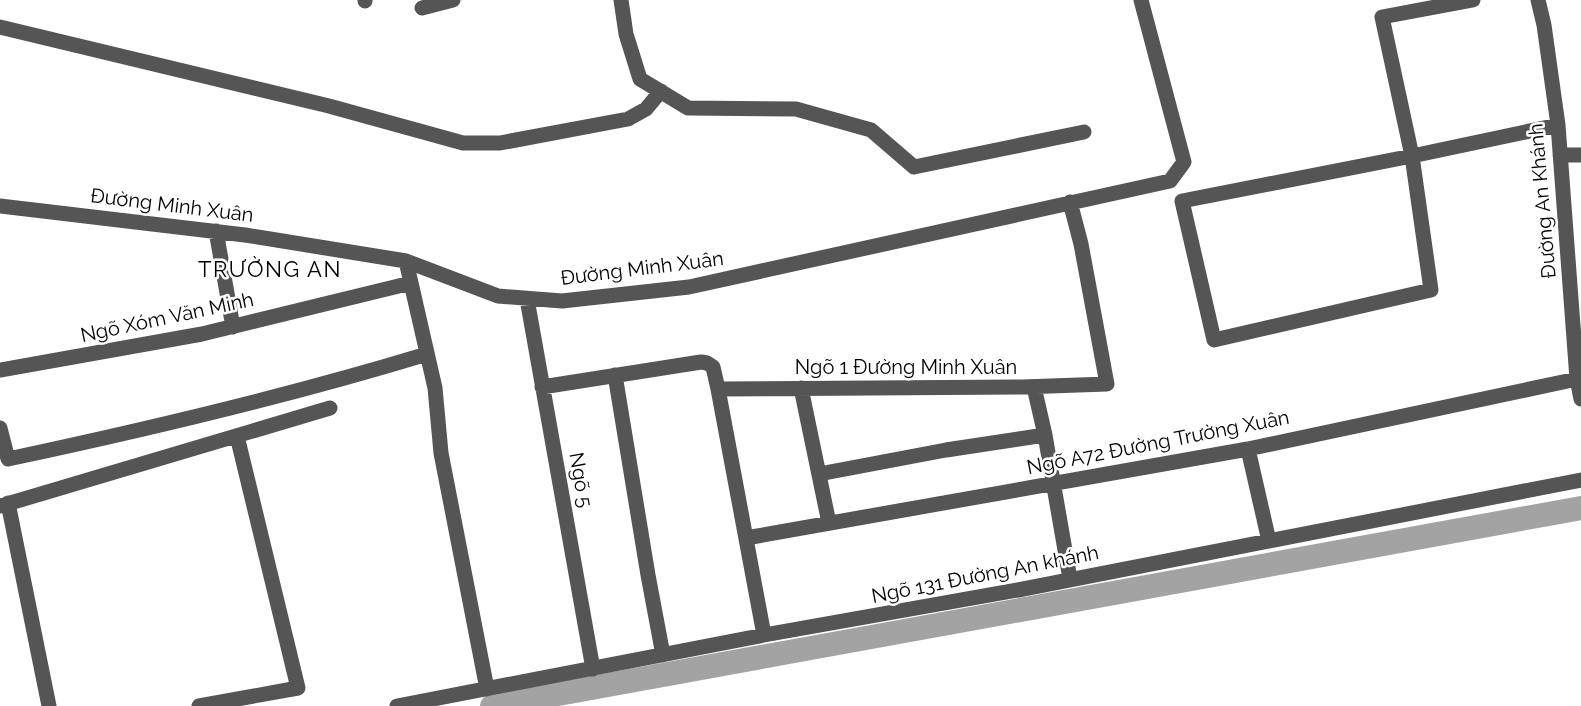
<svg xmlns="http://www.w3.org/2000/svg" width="1581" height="706" font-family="Raleway,sans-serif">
  <rect width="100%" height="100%" fill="#fff"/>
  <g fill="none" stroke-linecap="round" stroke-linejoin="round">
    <path stroke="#a3a3a3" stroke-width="24" d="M492,706L1581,508"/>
    <path stroke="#555" stroke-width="15" d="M365,0V1
      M621,0L626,34L640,79L688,108L796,109L871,130L914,167L1084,132
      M1473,0L1382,17L1412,156L1431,290L1214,340L1182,201L1412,156L1558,125
      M1538,0L1544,25L1558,125L1577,379L1581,399
      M422,8L453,0
      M0,27L329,106L463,143H500L628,119L646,109L661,91
      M1560,155H1581
      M0,206L245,235L406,261L498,296L562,301L689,287L1170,181L1184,162L1141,0
      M216,231L233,327
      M406,261L435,388L441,453L487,689
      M527,299L593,669
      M0,370L202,334L411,283
      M615,375L648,575L663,655
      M542,387L701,362L707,363L713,367L718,389L1022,387L1107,384L1081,244L1070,202
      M1034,387L1045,435
      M801,388L829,523
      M718,389L764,635
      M0,428L8,459C149,429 289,396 427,354
      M1248,449L1269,541
      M819,474L946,450L1045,435L1070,579
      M8,503L49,706
      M0,506L330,408
      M746,538L1248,449L1577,379
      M199,706L298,688L237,436
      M397,706L764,635L1018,590L1581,480"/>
  </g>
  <g text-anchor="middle" stroke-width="5" stroke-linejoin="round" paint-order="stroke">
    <g font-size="20" fill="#000" stroke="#fff">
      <text transform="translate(1542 201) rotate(-95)" y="7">Đường An Khánh</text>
      <text transform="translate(172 205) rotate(7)" y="7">Đường Minh Xuân</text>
      <text transform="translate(642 268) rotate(-7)" y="7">Đường Minh Xuân</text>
      <text transform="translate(167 317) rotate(-12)" y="7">Ngõ Xóm Văn Minh</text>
      <text x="906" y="374">Ngõ 1 Đường Minh Xuân</text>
      <text transform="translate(1158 442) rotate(-11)" y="7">Ngõ A72 Đường Trường Xuân</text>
      <text transform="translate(581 480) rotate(80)" y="7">Ngõ 5</text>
      <text transform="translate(985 574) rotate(-11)" y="7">Ngõ 131 Đường An khánh</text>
    </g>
    <g font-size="22" letter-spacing="1.5" fill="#000" stroke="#fff">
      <text x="270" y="277">TRƯỜNG AN</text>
    </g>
  </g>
</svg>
